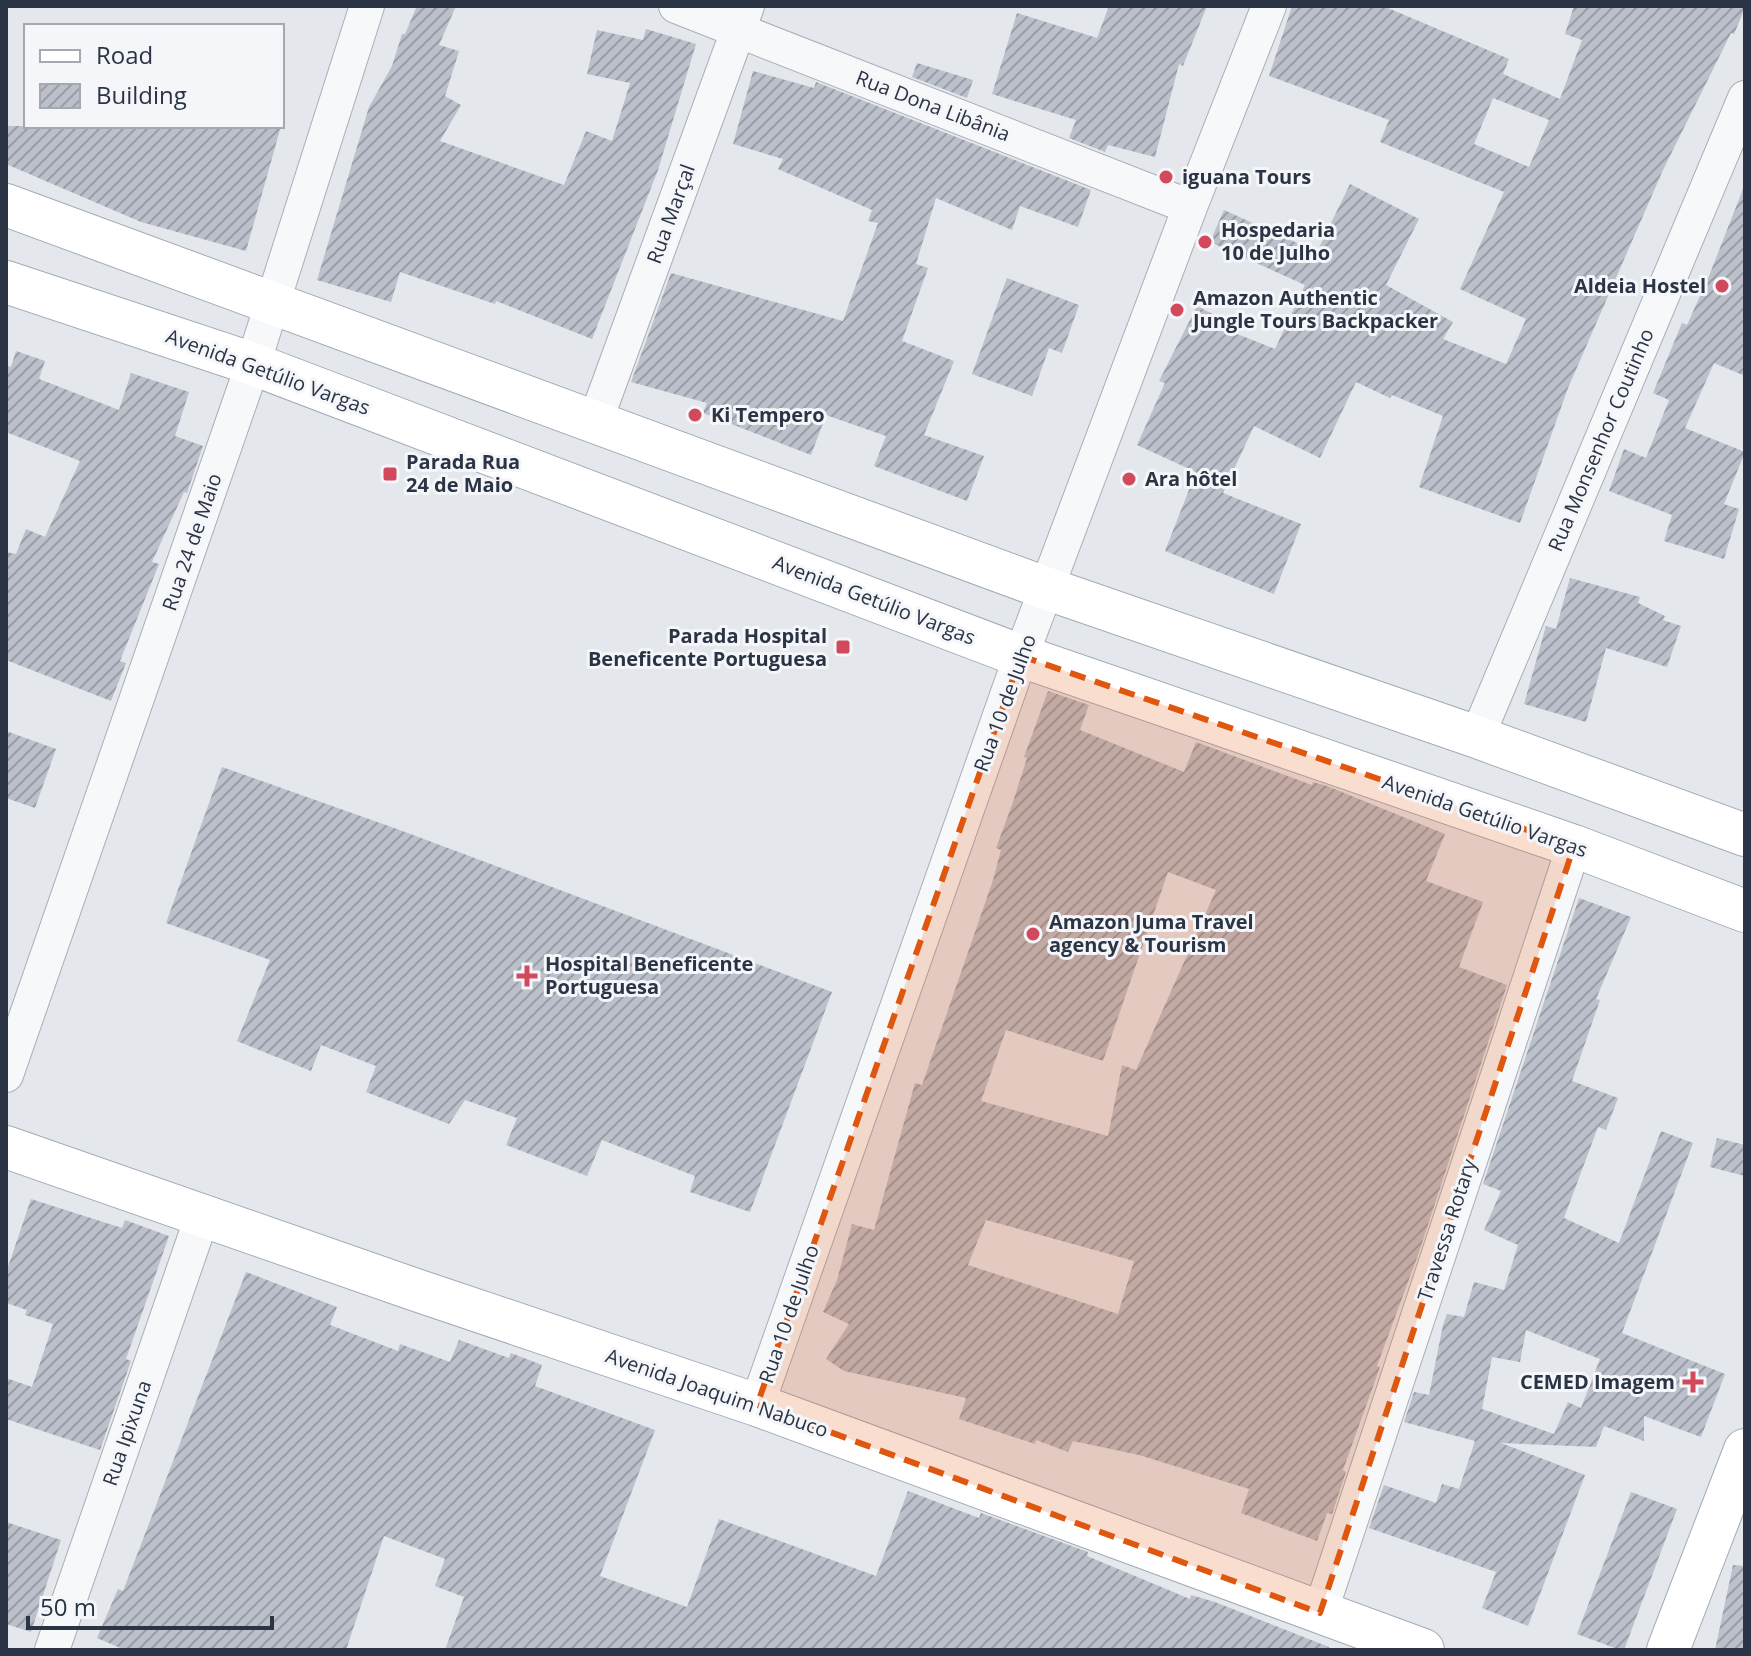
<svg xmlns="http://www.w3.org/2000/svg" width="1751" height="1656" font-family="'Open Sans',sans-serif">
  <defs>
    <pattern id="building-hatch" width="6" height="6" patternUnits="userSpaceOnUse" patternTransform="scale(2)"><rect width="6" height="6" fill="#bbc0ca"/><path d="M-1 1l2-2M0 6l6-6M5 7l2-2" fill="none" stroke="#989da6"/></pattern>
  </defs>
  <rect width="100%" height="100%" fill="#e4e7ec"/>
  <path fill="url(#building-hatch)" fill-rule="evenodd" d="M417,6H456L439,45L459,51L445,96L461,105L440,141L564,185L586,131L612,141L630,83L587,74L597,30L643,40L646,29L696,44L658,170L592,339L496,301L495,304L400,272L391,302L317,280L369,107L392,66L402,34H405Z
    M1109,6H1207L1183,66L1179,64L1155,157L1108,145L1105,152L1069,138L1076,120L992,94L1017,13L1097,38Z
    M1292,6H1383L1509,59L1503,74L1560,99L1582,40L1565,34L1574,6L1745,8L1734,34L1731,33L1663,170L1568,388L1520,523L1419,487L1443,416L1392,395L1390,398L1356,382L1320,458L1254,426L1223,493L1301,524L1274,594L1165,551L1196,472L1137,445L1165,383L1159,381L1197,306L1226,321L1222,328L1275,349L1305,285L1210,242L1224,210L1317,252L1350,184L1419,219L1386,285L1453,322L1443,339L1506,364L1526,319L1460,289L1504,192L1380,142L1389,120L1269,76ZM1493,98L1549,120L1529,167L1474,144Z
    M917,63L973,80L967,98L912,77Z
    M753,71L814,88L816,82L1091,190L1078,227L1020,206L1012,230L936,198L916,264L928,268L902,341L954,361L924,435L984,456L967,501L874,466L886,436L826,415L811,455L703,413L707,403L631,382L671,273L843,321L878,223L868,221L872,210L778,169L783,159L733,144Z
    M6,126H281L246,251L141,222L6,164Z
    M1743,189L1745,376L1714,363L1685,428L1745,452L1724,504L1739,509L1724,559L1664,541L1672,515L1609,491L1624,449L1646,458L1669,400L1653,393L1682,323L1687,325L1709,276Z
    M1007,278L1079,305L1062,353L1049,348L1032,396L972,374Z
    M16,351L45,361L39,379L119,410L131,373L189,392L175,436L203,446L187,493L184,492L152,562L159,564L120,661L126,663L111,701L6,660V552L16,554L26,529L45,537L80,461L6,432V365L11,367Z
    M1570,578L1640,597L1638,603L1665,616L1663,620L1681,626L1667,667L1606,648L1586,722L1524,704L1546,626L1556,629Z
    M1048,691L1089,705L1080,730L1184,772L1196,742L1312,785L1313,782L1327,786L1445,834L1426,881L1483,902L1459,967L1507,985L1418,1255L1377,1366L1380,1367L1343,1470L1346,1472L1332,1514L1327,1513L1317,1541L1241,1513L1249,1489L1139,1455L1073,1441L1068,1452L1036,1440L1035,1444L959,1419L966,1398L844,1371L826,1359L849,1324L823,1312L837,1280L852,1224L874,1230L915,1083L922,1085L993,880L1001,850L996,848L1012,805L1027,758L1024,757ZM1168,872L1216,890L1136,1070L1122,1065L1108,1136L981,1101L1006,1030L1103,1061ZM986,1220L1134,1261L1118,1314L968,1265Z
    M6,731L56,749L35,808L6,798Z
    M222,767L397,829L832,992L750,1212L690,1192L695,1176L602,1140L587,1176L506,1145L517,1118L465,1100L449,1124L366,1092L376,1066L321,1045L311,1071L237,1041L270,960L166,923Z
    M1579,898L1631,917L1596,999L1600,1000L1572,1081L1618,1098L1606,1130L1598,1127L1564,1218L1619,1243L1661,1131L1693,1143L1622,1333L1725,1374L1701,1437L1644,1416V1441L1604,1426L1596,1447L1501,1443L1585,1475L1528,1626L1482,1608L1496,1572L1369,1528L1384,1485L1436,1503L1442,1484L1459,1489L1475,1441L1404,1422L1414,1392L1429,1395L1443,1325L1447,1314L1464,1317L1474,1282L1504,1290L1518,1245L1484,1230L1501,1191L1483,1184ZM1526,1330L1600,1359L1581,1408L1568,1402L1554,1434L1482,1409L1492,1357L1520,1362Z
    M1717,1138L1745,1145V1176L1710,1167Z
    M31,1199L122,1228L125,1220L169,1236L126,1359L131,1361L100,1450L6,1419V1378L32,1387L53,1324L25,1315L27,1310L6,1303V1273Z
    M246,1272L337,1307L330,1325L398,1351L400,1344L450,1362L459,1340L509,1358L511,1353L542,1365L535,1386L655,1430L600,1576L687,1607L719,1519L876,1576L908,1491L979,1518L981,1513L1088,1552L1087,1556L1190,1599L1191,1595L1215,1602L1329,1647V1650H445L464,1597L435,1586L445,1559L384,1536L346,1650H125L97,1638L118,1589L123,1591Z
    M1631,1492L1677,1509L1624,1650H1620L1577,1634Z
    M6,1522L61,1540L31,1632L6,1624Z
    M1733,1565L1745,1566V1650H1715Z"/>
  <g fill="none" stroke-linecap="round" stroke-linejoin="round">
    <defs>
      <path id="minor" d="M676,6L1190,207
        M595,422L747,6
        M1477,737L1745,98
        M6,1075L253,364L367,6
        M757,1405L1021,656L1190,207L1269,6
        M1320,1613L1574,846
        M52,1650L202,1217"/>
      <path id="major" d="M6,205L1048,589L1477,737L1745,835
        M6,282L253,364L1021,656L1574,846L1745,911
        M6,1147L416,1290L757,1405L1423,1650
        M1668,1650L1745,1450"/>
    </defs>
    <use href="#minor" stroke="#a9aeb7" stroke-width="36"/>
    <use href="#major" stroke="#a3abb8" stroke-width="44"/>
    <use href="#minor" stroke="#f7f8fa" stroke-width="34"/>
    <use href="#major" stroke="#fff" stroke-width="42"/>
  </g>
  <path fill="#df570f" fill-opacity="0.2" stroke="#df570f" stroke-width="6" stroke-dasharray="16 10" stroke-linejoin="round" d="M1021,656L1574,846L1320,1613L757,1405Z"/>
  <g fill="#d1495b" stroke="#f4f6f9" stroke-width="3">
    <circle cx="1166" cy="177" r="8"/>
    <circle cx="1205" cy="242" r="8"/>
    <circle cx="1722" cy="286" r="8"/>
    <circle cx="1177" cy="310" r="8"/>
    <circle cx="695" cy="415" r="8"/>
    <rect x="382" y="466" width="16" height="16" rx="4"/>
    <circle cx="1129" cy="479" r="8"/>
    <rect x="835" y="639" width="16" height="16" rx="4"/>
    <circle cx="1033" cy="934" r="8"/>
    <path d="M523 964h8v8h8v8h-8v8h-8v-8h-8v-8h8z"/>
    <path d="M1689 1370h8v8h8v8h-8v8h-8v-8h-8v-8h8z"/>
  </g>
  <g text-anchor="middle" stroke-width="6" stroke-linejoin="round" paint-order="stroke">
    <g font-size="20" fill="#2b3445" stroke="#f4f6f9">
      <text transform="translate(933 106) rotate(21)" y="7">Rua Dona Libânia</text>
      <text transform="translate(671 214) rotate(-70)" y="7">Rua Marçal</text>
      <text transform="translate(268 372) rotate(20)" y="7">Avenida Getúlio Vargas</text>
      <text transform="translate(1601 440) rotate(-67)" y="7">Rua Monsenhor Coutinho</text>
      <text transform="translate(192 542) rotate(-71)" y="7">Rua 24 de Maio</text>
      <text transform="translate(874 600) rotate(21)" y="7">Avenida Getúlio Vargas</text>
      <text transform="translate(1005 703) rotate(-70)" y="7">Rua 10 de Julho</text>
      <text transform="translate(1485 816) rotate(19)" y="7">Avenida Getúlio Vargas</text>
      <text transform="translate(1447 1230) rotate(-72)" y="7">Travessa Rotary</text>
      <text transform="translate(789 1314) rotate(-71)" y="7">Rua 10 de Julho</text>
      <text transform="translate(717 1393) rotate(19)" y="7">Avenida Joaquim Nabuco</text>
      <text transform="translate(127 1433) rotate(-71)" y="7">Rua Ipixuna</text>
    </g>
    <g font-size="20" font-weight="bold" fill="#2b3445" stroke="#f4f6f9" text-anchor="start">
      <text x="1182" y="184">iguana Tours</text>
      <text x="1221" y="237">Hospedaria<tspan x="1221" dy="23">10 de Julho</tspan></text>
      <text x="1706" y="293" text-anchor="end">Aldeia Hostel</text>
      <text x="1193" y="305">Amazon Authentic<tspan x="1193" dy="23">Jungle Tours Backpacker</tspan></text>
      <text x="711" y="422">Ki Tempero</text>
      <text x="406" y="469">Parada Rua<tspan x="406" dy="23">24 de Maio</tspan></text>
      <text x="1145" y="486">Ara hôtel</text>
      <text x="827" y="643" text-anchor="end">Parada Hospital<tspan x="827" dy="23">Beneficente Portuguesa</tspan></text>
      <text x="1049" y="929">Amazon Juma Travel<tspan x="1049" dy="23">agency &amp; Tourism</tspan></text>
      <text x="545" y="971">Hospital Beneficente<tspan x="545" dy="23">Portuguesa</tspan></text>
      <text x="1675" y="1389" text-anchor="end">CEMED Imagem</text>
    </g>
  </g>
  <rect width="1751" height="1656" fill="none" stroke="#2b3445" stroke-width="16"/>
  <rect x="24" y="24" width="260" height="104" fill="#f4f6f9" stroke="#a4a8b1" stroke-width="2"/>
  <rect x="40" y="50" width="40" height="12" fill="#ffffff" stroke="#a4a8b1" stroke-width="2"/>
  <text x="96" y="64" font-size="24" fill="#2b3445">Road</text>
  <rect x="40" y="84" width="40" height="24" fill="url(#building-hatch)" stroke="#a4a8b1" stroke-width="2"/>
  <text x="96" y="104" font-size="24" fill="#2b3445">Building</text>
  <path d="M28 1616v12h244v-12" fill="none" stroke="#2b3445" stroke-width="4"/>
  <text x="40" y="1616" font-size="24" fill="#2b3445" stroke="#f4f6f9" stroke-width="6" paint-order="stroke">50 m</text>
</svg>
